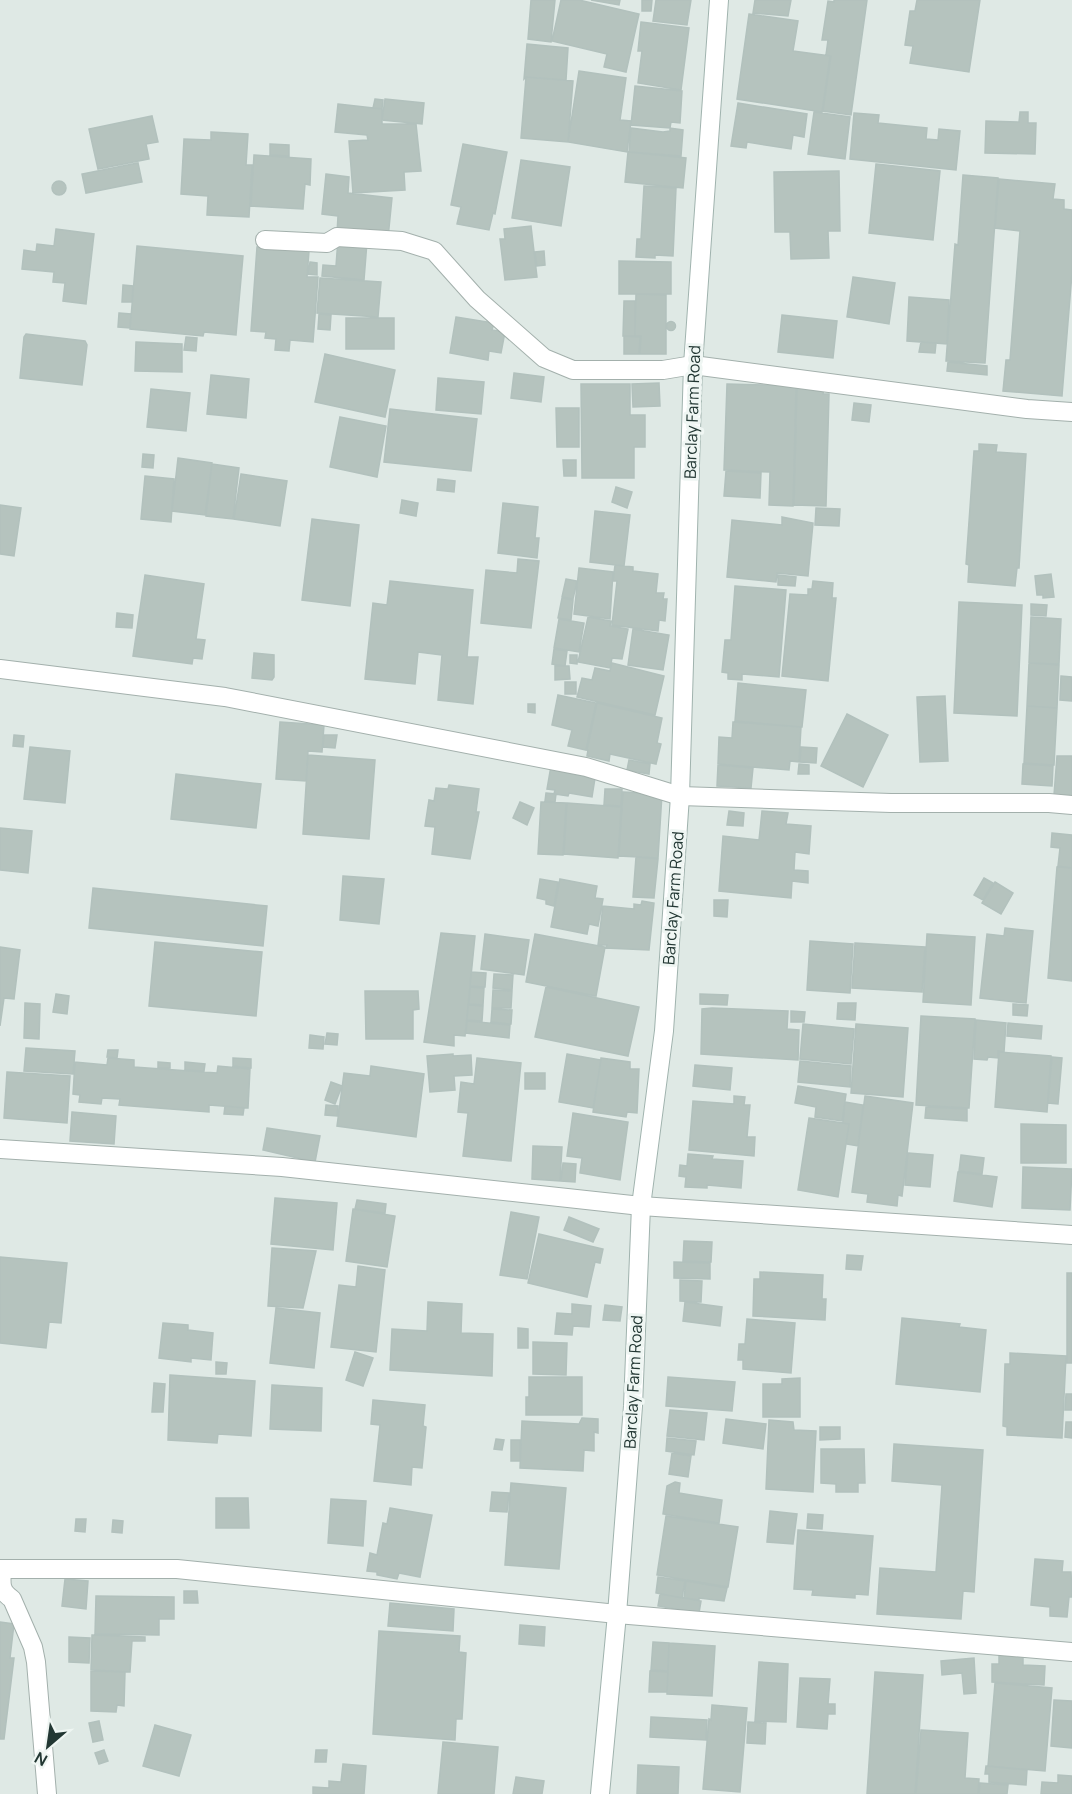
<svg xmlns="http://www.w3.org/2000/svg" width="1072" height="1794" font-family="Manrope,sans-serif">
  <rect width="100%" height="100%" fill="#dfe9e5"/>
  <path fill="#b5c3be" stroke="#b2c1bd" stroke-width="1.5" d="M531,0H555L551,42L528,39Z
    M561,0H579L639,14L626,72L604,67L607,54L552,41Z
    M591,0H620L619,5Z
    M642,0H652L651,11H642Z
    M656,0H691L687,25L653,21Z
    M755,0H791L788,16L753,13Z
    M834,0H867L851,115L823,111L831,56L826,55L828,40H822L828,1L834,2Z
    M917,0H980L969,72L910,63L913,46L905,45L910,11H915Z
    M749,14L798,21L793,51L830,56L822,112L737,99Z
    M641,22L689,28L681,90L638,83L642,51H638Z
    M527,44L568,48L566,80L526,77L524,79Z
    M579,71L626,78L620,120L631,121L627,152L568,142Z
    M526,77L573,81L568,142L521,138Z
    M635,86L682,91L680,123L671,122L670,128L631,125Z
    M375,99L383,100L382,109L373,108Z
    M385,99L424,103L422,124L382,120Z
    M738,103L807,114L804,137L793,135L791,149L747,142L746,148L731,146Z
    M338,104L382,109V124H416L421,171L404,172L405,190L353,193L349,141L368,140L367,135L335,132Z
    M814,112L850,117L845,159L808,154Z
    M1020,112H1028V123H1036L1035,154L985,153L986,121L1019,122Z
    M854,113L879,115L878,123L927,128L926,139L938,140L939,129L960,131L956,170L850,159Z
    M152,116L158,142L146,144L149,159L98,169L89,129Z
    M631,128L663,132L670,131V128L683,130L681,156L629,152Z
    M211,132L248,134L246,165H252L249,217L207,215L208,196L181,194L184,139L211,140Z
    M270,144L289,145V156L270,155Z
    M463,144L507,152L495,214L493,213L489,230L457,224L461,207L451,205Z
    M628,152L686,158L683,188L625,182Z
    M254,155L311,159L310,185L305,184L303,209L251,206Z
    M521,160L570,167L561,226L512,218Z
    M138,163L142,182L86,193L82,174Z
    M876,164L940,171L933,240L869,233Z
    M839,171L840,231H828L829,258L791,259L790,232H775L774,172Z
    M326,174L349,177L348,193L392,198L388,238L337,233L338,216L322,214Z
    M963,175L998,178L985,363L946,361L955,244L958,245Z
    M999,179L1055,184L1053,199L1064,200V209L1072,210V273L1062,396L1003,391L1006,360H1010L1020,231L995,228Z
    M52 188a7 7 0 1 1 14 0a7 7 0 1 1-14 0Z
    M644,186L676,188L673,256L655,255V258L636,257L637,239H641Z
    M531,226L537,277L505,280L500,239H505L504,229Z
    M56,229L94,234L86,304L63,301L65,283L53,282L54,272L22,269L24,250L36,252L37,244L54,246Z
    M338,239L367,242L364,280L322,276L323,265L336,266Z
    M137,246L243,256L236,335L204,332L203,336L130,329Z
    M257,247L309,251L307,277H318L313,342L290,340L289,351L275,350L276,339L265,338L266,332L251,331Z
    M544,251L545,265L537,266L535,252Z
    M619,261L671,262V294H619Z
    M310,262L317,263V275L308,274Z
    M853,277L895,283L889,324L847,317Z
    M320,278L381,282L378,317L317,313Z
    M123,285L133,286L132,302H122Z
    M636,294L666,295V354H640L641,336H635Z
    M909,297L949,300L947,344L907,341Z
    M624,301H635V336H623Z
    M119,313L131,314L130,328L118,327Z
    M319,314L331,315L330,330L318,329Z
    M782,315L837,321L833,358L778,352Z
    M456,317L494,323L492,330L505,332L501,353L489,351L488,360L450,353Z
    M346,318H394V349H346Z
    M666.5 326a4.5 4.5 0 1 1 9 0a4.5 4.5 0 1 1-9 0Z
    M26,334L85,341L87,345L82,385L20,378L24,337Z
    M624,336L640,337L639,354H624Z
    M186,337L197,338L196,351L184,350Z
    M136,342L182,344V372L135,371Z
    M921,342L936,343L935,353L919,352Z
    M325,354L395,370L385,417L315,402Z
    M948,362L987,366V375L947,371Z
    M514,373L544,377L541,402L511,398Z
    M211,375L249,379L246,418L207,414Z
    M438,378L484,382L481,414L436,410Z
    M659,383L660,406L633,407L632,384Z
    M581,384H630V415H645V447H634V478H582Z
    M727,384L796,386L793,506L769,505L770,472L724,470Z
    M797,387L824,388L823,394H829L826,506L794,505Z
    M151,389L190,393L186,431L147,427Z
    M854,403L871,405L869,422L852,420Z
    M556,408H579V447H557Z
    M390,409L477,419L471,471L384,462Z
    M340,417L386,426L377,477L330,467Z
    M979,444L997,445L996,452L1026,454L1019,568H1017L1015,586L968,582L969,565L966,564L974,451H979Z
    M143,454L154,455L153,468L142,467Z
    M178,458L212,463L205,515L172,511Z
    M563,460H576V476H564Z
    M212,464L239,468L233,519L206,516Z
    M726,471L761,473L760,498L724,496Z
    M241,474L287,481L280,526L234,519Z
    M145,476L174,479L171,522L141,519Z
    M438,479L455,481L454,492L437,490Z
    M616,487L632,492L627,508L612,502Z
    M402,500L418,503L416,516L400,513Z
    M503,503L538,507L535,538H539L537,558L498,553Z
    M0,505L21,508L14,556L0,554Z
    M816,508L840,509L839,526L815,525Z
    M595,511L630,515L624,566L590,562Z
    M782,517L813,523L808,576L777,573L776,582L727,577L732,520L782,525Z
    M312,519L359,525L350,606L302,600Z
    M518,559L539,561L531,628L481,623L486,570L517,573Z
    M615,565L633,567V571L658,574L656,593H664L663,599H667L665,621L659,620L658,631L612,625L617,581H613Z
    M579,568L613,572L610,619L574,614Z
    M1051,574L1054,597L1043,598V595H1037L1035,576Z
    M145,575L204,584L196,639L205,640L202,659L193,658L192,664L133,656Z
    M778,575L796,577L795,586L778,585Z
    M566,579L577,581L573,599L562,597Z
    M390,581L473,590L467,657H478L473,704L438,700L442,655L418,652L415,684L365,679L373,603L387,605Z
    M813,581L833,583L832,598H836L828,681L782,676L790,594L808,595V589H812Z
    M735,586L786,590L779,677L742,674V680L728,679V673L722,672L725,640H731Z
    M562,598L573,600L571,620L558,618Z
    M959,602L1022,605L1017,716L954,713Z
    M1031,604L1047,605L1046,616L1031,615Z
    M117,613L133,615L132,628L116,627Z
    M588,617L611,621L610,626L628,629L622,659L612,658L610,668L578,662Z
    M1031,617L1061,619L1059,664L1029,663Z
    M559,619L584,623L579,652L554,648Z
    M633,629L669,635L663,670L628,665Z
    M554,649L567,651L565,666L552,664Z
    M254,653L274,655V677L272,680L252,678Z
    M570,655H577V664L570,663Z
    M612,663L664,676L655,715L577,697L582,678L592,680L595,668L610,671Z
    M1029,663L1059,665L1057,708L1027,706Z
    M555,666H569L570,679L555,680Z
    M1061,676L1072,677V701L1060,700Z
    M565,682H576V694H565Z
    M738,683L806,690L802,727L735,721Z
    M558,695L596,703L586,750L568,746L572,730L552,725Z
    M945,696L948,761L920,762L917,697Z
    M597,703L662,718L657,743L661,744L656,764L610,754L609,761L587,756L588,750H587Z
    M528,704H535V713L528,712Z
    M1027,706L1057,708L1054,765L1024,763Z
    M847,714L888,735L863,787L821,766Z
    M280,722L324,725L322,752L308,751L306,781L276,779Z
    M733,722L801,727L799,762L790,761L789,770L718,764L719,737L732,738Z
    M14,735L24,736L23,747L13,746Z
    M324,735H337L335,748L323,747Z
    M30,747L70,751L65,803L24,799Z
    M801,747L817,748L816,763L800,762Z
    M308,755L375,760L369,839L303,834Z
    M1057,756H1072V796L1054,795Z
    M629,760L650,764L649,774L627,770Z
    M799,764L809,765V774H798Z
    M1023,764L1053,766L1052,786L1022,784Z
    M718,765L753,768L751,788L717,786Z
    M551,766L563,769L562,772L595,778L592,797L569,793L568,796L554,794L555,790L547,789Z
    M176,774L261,784L256,828L171,819Z
    M449,785L479,789L476,812H479L470,859L432,854L435,827L425,826L429,800L434,801L436,788L448,789Z
    M605,789H622L621,806L604,805Z
    M623,792L662,794L658,858L619,856Z
    M546,793L556,794L555,802L545,801Z
    M520,802L534,808L527,825L513,818Z
    M541,802L566,803L563,855L538,854Z
    M567,803L621,807L618,858L564,854Z
    M729,811L744,813L743,826L727,825Z
    M762,811L788,813L786,824L811,826L809,854L795,852L794,870L808,871V883L792,881L791,898L719,891L723,836L759,840Z
    M0,828L32,831L28,873L0,870Z
    M1052,833L1072,835V868L1058,866L1060,848L1051,847Z
    M636,857L658,859L654,898L633,897Z
    M1057,867L1072,868V981L1048,978Z
    M343,876L384,879L379,924L340,920Z
    M984,878L993,883L983,900L974,895Z
    M540,879L558,882L554,906L546,904V900L537,898Z
    M560,879L597,886L595,898L603,899L598,926L589,924L587,934L551,927Z
    M995,882L1013,893L1001,914L982,903Z
    M93,888L267,906L263,946L89,928Z
    M714,900H728L727,917L714,916Z
    M642,901L654,903L649,950L606,948L607,945H598L603,906L634,909V904L641,905Z
    M1005,928L1033,931L1026,1003L980,998L987,934L1004,936Z
    M441,933L475,936L465,1036L454,1035V1046L424,1042Z
    M485,934L529,940L524,975L481,969Z
    M535,934L605,947L596,996L526,982Z
    M927,934L975,937L971,1005L923,1002Z
    M810,941L853,944L850,993L807,990Z
    M155,942L262,952L256,1016L149,1006Z
    M855,943L925,947L922,992L852,988Z
    M0,947L20,950L14,999L4,998L0,1026Z
    M471,972L486,973L485,987L470,986Z
    M494,974L513,975L512,990L493,988Z
    M470,987L484,988L483,1005L469,1004Z
    M546,987L639,1007L628,1056L535,1037Z
    M493,990L512,991L511,1008H492Z
    M365,991H418L419,1009L413,1010V1039H366Z
    M56,994L69,996L67,1014L53,1012Z
    M700,994L728,995L727,1005L700,1004Z
    M25,1003L40,1004L39,1039L24,1038Z
    M838,1003H856L855,1020L837,1019Z
    M1013,1004L1028,1005L1027,1016L1013,1015Z
    M468,1005L483,1006L482,1021L467,1020Z
    M712,1008L788,1011L787,1029L799,1030L798,1060L701,1054L702,1009Z
    M492,1009L512,1010L511,1024L491,1022Z
    M791,1011L805,1012L804,1022H791Z
    M921,1016L975,1019L969,1108L916,1105Z
    M976,1020L1006,1023L1004,1052L998,1051V1058L988,1057L987,1060L974,1059Z
    M467,1021L510,1025L509,1038L466,1033Z
    M1008,1023L1042,1026L1041,1039L1007,1036Z
    M803,1024L854,1029L851,1064L800,1059Z
    M856,1024L908,1028L903,1097L851,1093Z
    M327,1033L338,1034L337,1045L325,1044Z
    M310,1035L324,1037L323,1049L309,1048Z
    M26,1048L75,1051L73,1074L24,1071Z
    M108,1050H118L117,1058L107,1057Z
    M999,1052L1051,1056L1047,1112L995,1107Z
    M453,1054V1056L471,1055L472,1075L454,1076L455,1090L430,1092L427,1056Z
    M567,1054L601,1060L593,1108L559,1102Z
    M1052,1057L1062,1058L1058,1104L1048,1103Z
    M108,1058L134,1060V1067L217,1073L218,1066L250,1069L248,1108L209,1105V1112L119,1105L120,1099L102,1098L101,1104L79,1102L80,1095L73,1094L75,1062L107,1065Z
    M233,1058L251,1059V1068L233,1066Z
    M477,1058L521,1063L511,1161L463,1156L468,1113L458,1112L461,1082L474,1084Z
    M601,1058L630,1062V1069H639L637,1113L627,1112L626,1117L593,1112Z
    M800,1061L851,1066L850,1087L798,1082Z
    M158,1062L170,1063V1068H158Z
    M185,1062L205,1064L204,1071L185,1070Z
    M695,1065L732,1068L730,1090L693,1086Z
    M371,1066L424,1074L416,1137L337,1126L344,1073L370,1076Z
    M7,1072L70,1076L67,1123L4,1118Z
    M525,1073H545V1089H525Z
    M331,1082L342,1086L335,1104L325,1100Z
    M798,1086L846,1094L842,1121L815,1117L816,1107L795,1103Z
    M734,1096L745,1097L744,1105H750L747,1137H755L754,1156L689,1150L693,1101L734,1104Z
    M865,1096L913,1103L902,1196L898,1195L897,1206L867,1202L868,1194L852,1192Z
    M845,1102L863,1105L858,1146L846,1144L849,1124L843,1123Z
    M326,1105L338,1106L337,1116L325,1115Z
    M225,1106L244,1108L243,1115L224,1114Z
    M926,1107L967,1109V1121L925,1118Z
    M72,1112L116,1116L114,1144L70,1141Z
    M573,1113L628,1122L620,1180L580,1173L582,1158L567,1156Z
    M809,1118L849,1124L838,1197L798,1190Z
    M1021,1124L1066,1125V1163H1021Z
    M267,1128L320,1136L315,1162L263,1150Z
    M533,1146L562,1147L560,1181L532,1179Z
    M908,1153L933,1155L930,1187L905,1185Z
    M688,1154L713,1156L712,1159L743,1161L741,1188L707,1185V1188L685,1187L686,1177L679,1176L680,1165L687,1166Z
    M961,1155L984,1158L982,1174L959,1171Z
    M563,1163L576,1164L575,1182L561,1181Z
    M1023,1167L1072,1169L1070,1210L1022,1208Z
    M958,1172L997,1177L992,1207L954,1201Z
    M275,1198L337,1203L333,1250L271,1244Z
    M357,1200L386,1204L385,1213L355,1209Z
    M353,1209L395,1216L387,1267L346,1261Z
    M511,1212L539,1217L527,1279L500,1275Z
    M569,1217L599,1229L593,1242L564,1230Z
    M539,1234L603,1249L600,1263L595,1262L587,1297L528,1283Z
    M684,1241L712,1242L711,1262L683,1261Z
    M272,1248L316,1251L303,1308L268,1306Z
    M847,1255L863,1256L861,1270L846,1269Z
    M0,1257L67,1263L61,1323L49,1322L46,1348L0,1343Z
    M674,1262L710,1263V1279L674,1278Z
    M358,1266L385,1270L376,1352L331,1347L339,1285L356,1287Z
    M760,1272L823,1275L822,1299H826L825,1320L753,1316L754,1279H760Z
    M1067,1273H1072V1363H1067Z
    M680,1280L702,1281L701,1302L680,1301Z
    M428,1302L462,1304L461,1333L493,1334L492,1376L390,1370L392,1329L427,1331Z
    M685,1302L722,1307L720,1326L683,1321Z
    M572,1304L591,1306L589,1327L573,1326L572,1335L555,1334L557,1313L572,1314Z
    M605,1305L622,1307L620,1321L603,1320Z
    M276,1308L320,1313L314,1368L270,1363Z
    M902,1318L960,1324L959,1327L986,1330L980,1392L896,1384Z
    M747,1319L795,1323L791,1373L743,1369V1360H738L739,1344H745Z
    M163,1323L188,1325V1330L213,1333L211,1360L191,1358V1362L159,1358Z
    M518,1328L528,1329V1348H518Z
    M533,1342L567,1343L566,1375L533,1374Z
    M355,1352L373,1358L363,1386L346,1380Z
    M1010,1353L1066,1356L1062,1438L1007,1435V1427L1003,1426L1005,1364H1010Z
    M216,1362L227,1363L226,1374H216Z
    M170,1375L255,1381L251,1436L218,1434L217,1443L168,1440Z
    M529,1377H582V1415H526V1397H529Z
    M668,1377L735,1382L732,1411L666,1406Z
    M800,1378V1417H763V1384H782V1379Z
    M154,1383L165,1384L163,1412H152Z
    M272,1385L322,1388L321,1431L270,1429Z
    M1066,1394H1072V1410H1065Z
    M373,1400L425,1405L423,1426L426,1427L422,1468L412,1467L411,1485L374,1481L380,1425L371,1424Z
    M670,1410L707,1413L704,1440L667,1436Z
    M582,1418L598,1419V1433L594,1432V1451L584,1450L583,1471L520,1468L522,1421L579,1424Z
    M726,1419L766,1424L763,1449L723,1443Z
    M769,1420L793,1422L794,1430L816,1431L813,1492L766,1489Z
    M1066,1422H1072V1438L1065,1437Z
    M820,1427H840V1439L820,1440Z
    M667,1438L696,1441L694,1455L666,1451Z
    M496,1439L504,1440L502,1450L494,1449Z
    M511,1440H520V1461H511Z
    M894,1444L983,1450L974,1592L963,1591L961,1619L877,1614L880,1568L936,1572L942,1485L892,1481Z
    M821,1449H864L865,1483H858V1492H836V1484L821,1483Z
    M672,1453L691,1456L688,1477L669,1474Z
    M675,1482L680,1483L679,1493L722,1500L719,1523L663,1514L667,1486Z
    M511,1483L566,1488L559,1569L505,1565Z
    M492,1492L509,1493L507,1512L490,1511Z
    M216,1498H248L249,1528H216Z
    M331,1499L366,1501L363,1546L328,1543Z
    M390,1508L432,1515L420,1577L399,1573L397,1579L377,1575V1572L367,1571L370,1553L377,1555L383,1523L387,1524Z
    M770,1511L797,1514L793,1544L767,1542Z
    M808,1514L823,1515L822,1529L807,1528Z
    M666,1516L738,1527L728,1587L657,1575Z
    M76,1519H86L85,1532L75,1531Z
    M113,1520L123,1521L122,1533L112,1532Z
    M798,1530L873,1536L868,1595L855,1594V1598L812,1595L813,1590L794,1589Z
    M1035,1559L1063,1561L1062,1572H1071L1072,1597H1069L1067,1617L1050,1616V1607L1031,1605Z
    M658,1577L685,1581L682,1598L656,1593Z
    M65,1579L88,1581L86,1609L62,1606Z
    M686,1581L727,1588L724,1601L699,1598V1600L684,1598Z
    M184,1591H197L198,1603H184Z
    M660,1594L701,1601L699,1613L658,1606Z
    M96,1596L174,1597V1619H159V1635L95,1634Z
    M390,1603L454,1609L453,1631L388,1626Z
    M0,1622L14,1624L10,1658H14L4,1739H0Z
    M520,1625L545,1627L544,1646L519,1644Z
    M379,1631L460,1636L459,1652L466,1653L462,1719H456L455,1740L373,1734Z
    M92,1635L145,1637V1641H132L130,1672L91,1670Z
    M69,1637L90,1638L89,1663L69,1662Z
    M653,1642L669,1643L668,1671L651,1670Z
    M669,1643L715,1646L712,1696L667,1694Z
    M999,1655L1023,1656V1665L1045,1666L1044,1685L992,1682V1664H999Z
    M974,1658L976,1693L964,1694L962,1673L942,1675L941,1661Z
    M759,1662L788,1664L786,1722L755,1721Z
    M91,1671L125,1672L124,1706L117,1705L116,1712L91,1711Z
    M650,1671L668,1672L667,1692H649Z
    M875,1672L923,1675L915,1794H867Z
    M800,1678L830,1679L828,1704H835V1714H828L827,1729L797,1727Z
    M995,1683L1052,1688L1045,1771L988,1766Z
    M1054,1700L1072,1701V1748L1051,1746Z
    M712,1705L747,1708L740,1792L703,1789L709,1719L711,1720Z
    M651,1717L707,1720L706,1740L650,1737Z
    M99,1721L103,1740L93,1742L89,1723Z
    M748,1722L766,1723L765,1744L747,1743Z
    M155,1725L191,1735L179,1776L143,1766Z
    M921,1730L968,1733L965,1778L979,1779L978,1794H916Z
    M443,1742L498,1747L494,1794H438Z
    M104,1750L108,1761L99,1764L95,1753Z
    M316,1750H327L326,1762H315Z
    M343,1764L366,1766L364,1794H313V1787L329,1788V1781L341,1782Z
    M638,1765L679,1767L678,1794H637Z
    M986,1766L1027,1770L1026,1785L989,1782V1774H985Z
    M1058,1775L1072,1776V1794H1041L1042,1782L1058,1783Z
    M516,1777L544,1781L542,1794H513Z
    M980,1783L1008,1785L1007,1794H979Z"/>
  <g fill="none" stroke-linecap="round" stroke-linejoin="round">
    <defs>
      <path id="street" d="M265,240L327,243L337,237L402,241L434,251L477,299L544,358L573,370H663L693,365L1027,409L1072,412
        M0,669L225,697L586,767L680,796L891,803H1049L1072,805
        M0,1149L282,1167L641,1206L1072,1235
        M0,1569H177L617,1614L1072,1652
        M2,1570C1,1584 0,1591 12,1599L33,1647L36,1662L47,1794"/>
      <path id="secondary" d="M600,1794L617,1614L633,1406L641,1206L664,1031L680,796L693,365L719,0"/>
    </defs>
    <use href="#street" stroke="#a3b0ac" stroke-width="20"/>
    <use href="#secondary" stroke="#a0b3ae" stroke-width="20"/>
    <use href="#street" stroke="#fff" stroke-width="18"/>
    <use href="#secondary" stroke="#fff" stroke-width="18"/>
  </g>
  <g text-anchor="middle" stroke-width="6" stroke-linejoin="round" paint-order="stroke">
    <g font-size="16" fill="#223733" stroke="#eff6f3">
      <text transform="translate(692 412) rotate(-88)" y="6">Barclay Farm Road</text>
      <text transform="translate(673 898) rotate(-86)" y="6">Barclay Farm Road</text>
      <text transform="translate(633 1382) rotate(-87)" y="6">Barclay Farm Road</text>
    </g>
  </g>
  <g transform="translate(48 1746) rotate(209)" stroke="#eff6f3" stroke-width="4.5" paint-order="stroke">
  <path d="M0-4.5L10 22L0 15L-10 22Z" fill="#223733"/>
  <text y="-9" font-size="16" font-weight="bold" text-anchor="middle" fill="#223733">N</text>
  </g>
</svg>
